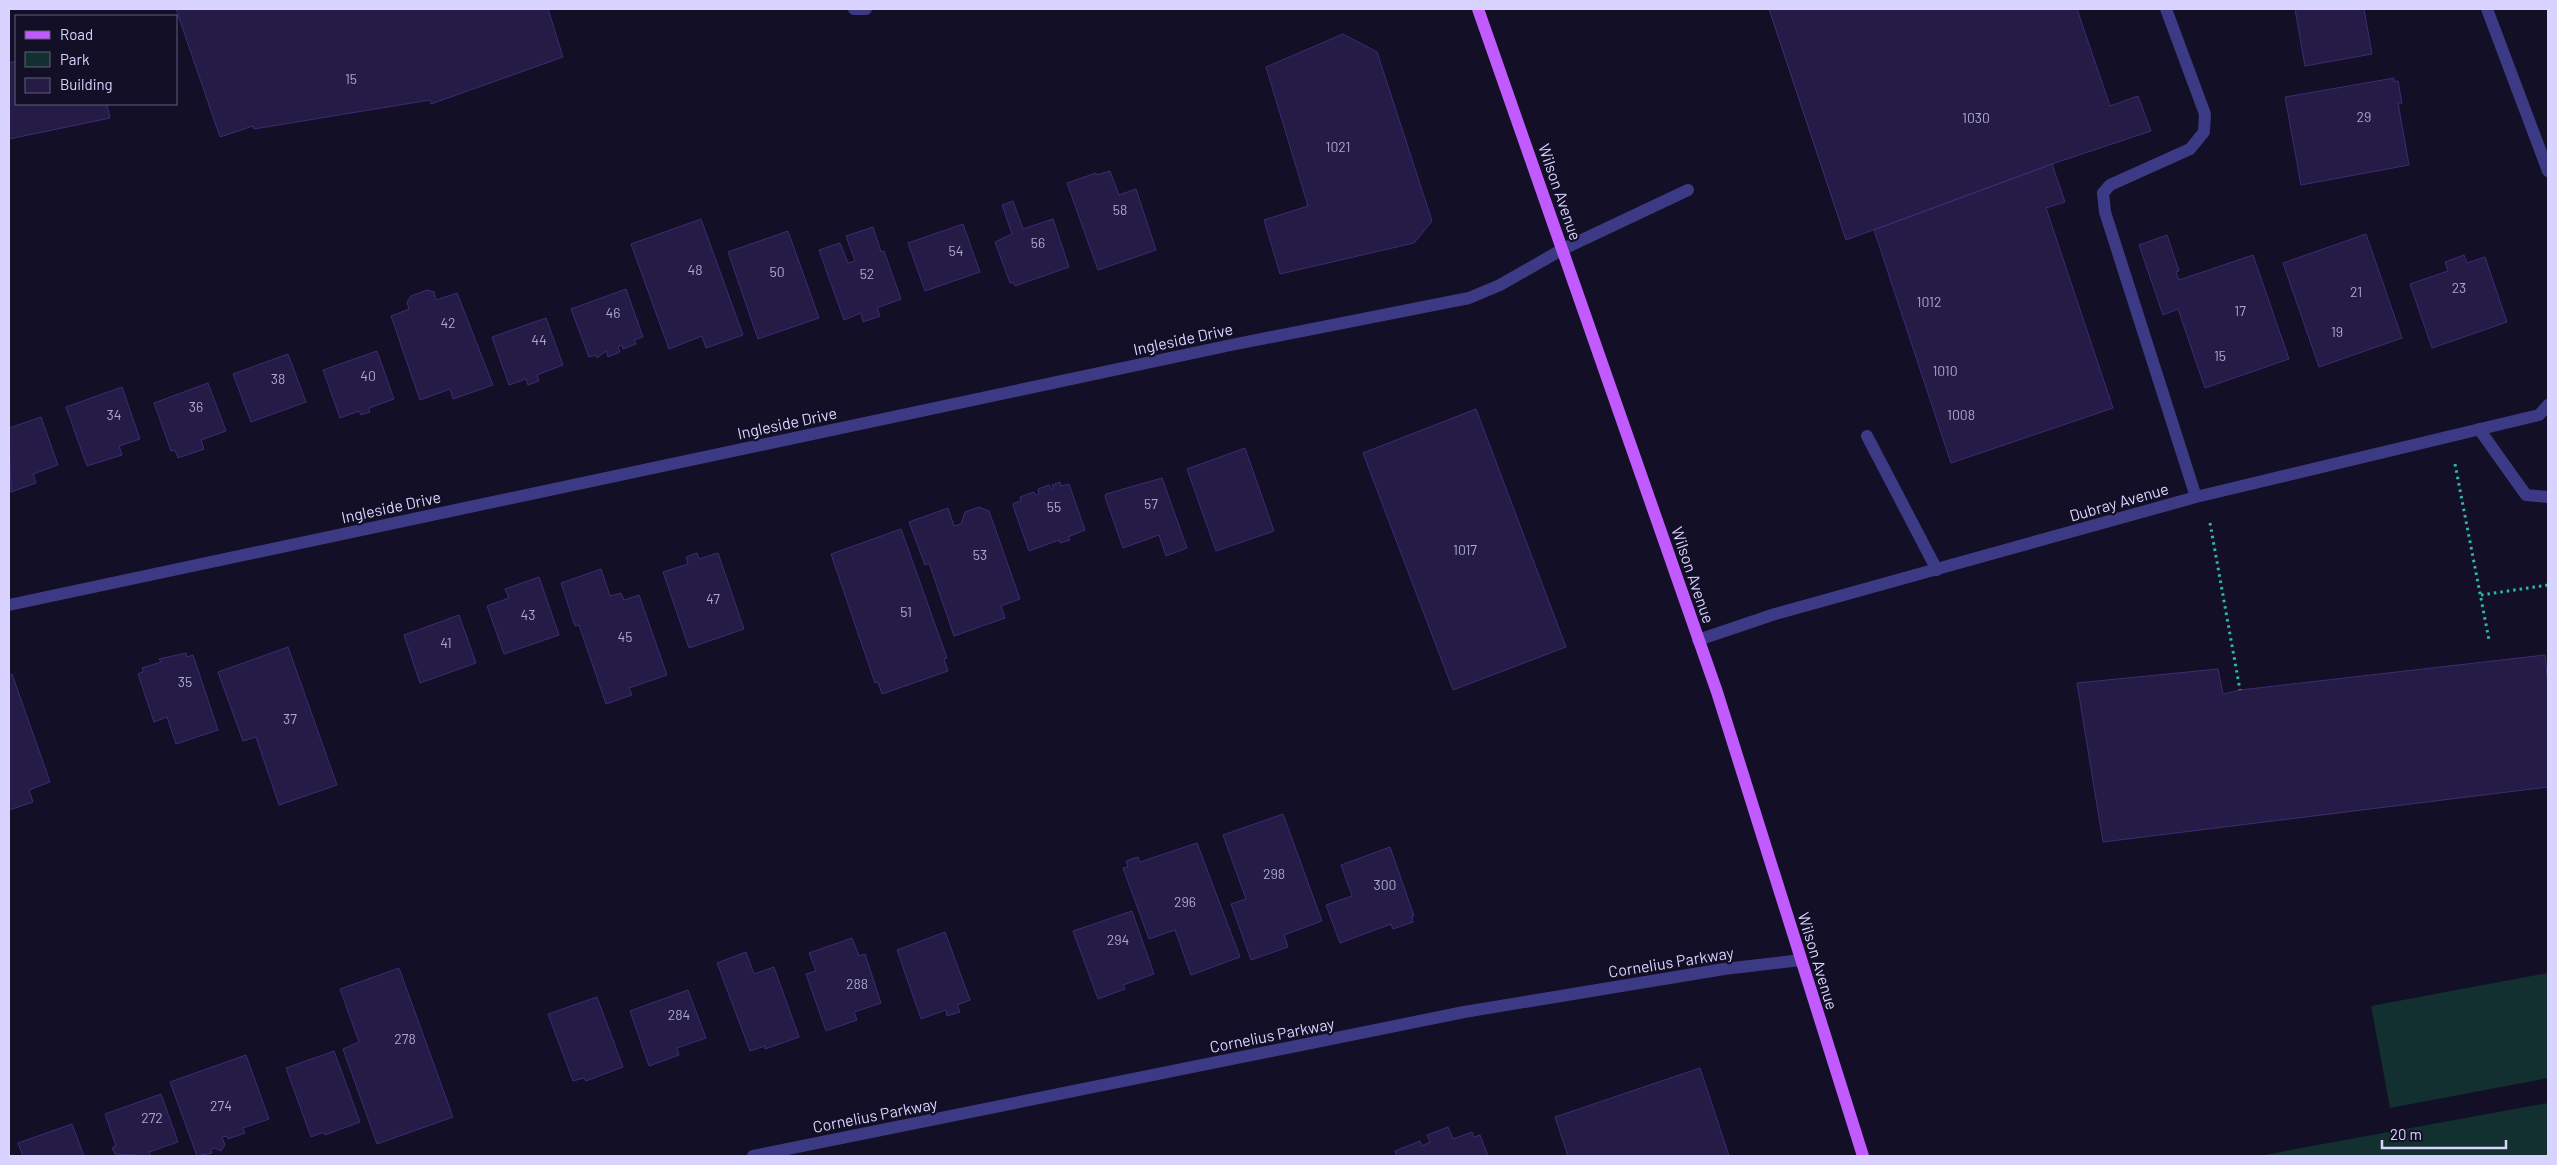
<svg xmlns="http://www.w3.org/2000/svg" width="2557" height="1165" font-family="Barlow,sans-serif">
  <rect width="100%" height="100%" fill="#130f26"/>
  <path fill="#12302f" d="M2548,973V1078L2390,1108L2371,1006Z
    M2548,1103V1156H2261L2285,1151Z"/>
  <path fill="#241b47" stroke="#3b2d73" d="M176,9H548L563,57L431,104L430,100L254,129L253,126L220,137Z
    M1769,9H2077L2110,106L2138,96L2151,131L2052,164L1846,240Z
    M2295,9H2364L2372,54L2305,66Z
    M1343,34L1377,52L1432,221L1414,243L1280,274L1264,220L1308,206L1266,67Z
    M16,61V104H107L110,118L9,139V63Z
    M2394,78V82L2398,81L2402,103H2398L2409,165L2301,185L2285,97Z
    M2052,164L2065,202L2046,208L2113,408L1951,463L1874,230Z
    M1110,171L1119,195L1136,189L1156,250L1098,270L1067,183L1096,173L1097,175Z
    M1013,201L1023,229L1053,219L1069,267L1015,286L1013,282L1010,283L995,242L1012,234L1002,205Z
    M701,219L743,335L706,348L702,336L669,349L631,244Z
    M963,224L980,272L925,291L908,243Z
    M873,227L881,252L884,251L901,299L877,308L880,316L863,322L861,313L844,320L819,250L840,243L848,263L855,261L846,236Z
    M788,231L819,318L758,339L728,252Z
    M2366,234L2402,338L2319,367L2283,263Z
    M2167,235L2179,271L2176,272L2179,280L2253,255L2289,359L2205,388L2178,309L2163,315L2139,245Z
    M2464,255L2467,263L2485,257L2507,322L2432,348L2410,284L2448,271L2445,262Z
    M626,289L643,337L634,340L636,344L623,349L622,345L618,347L620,352L608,357L606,351L597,358L596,355L589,357L571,309Z
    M427,290L434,292L436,300L457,293L493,385L453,399L450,389L420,400L391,316L409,309L407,302L411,296Z
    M546,318L563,365L537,375L539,381L528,385L526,379L509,385L492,337Z
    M377,351L394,399L369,408L370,412L361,415L359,411L340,418L323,370Z
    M288,354L306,402L251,422L233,374Z
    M208,383L226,431L201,440L204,449L178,458L175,450L171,451L154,403Z
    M122,387L140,439L119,446L122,455L87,466L66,407Z
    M1476,409L1566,647L1453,690L1363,453Z
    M41,417L58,465L33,474L36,483L11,492L9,428Z
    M1245,448L1274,531L1216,551L1187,469Z
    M1162,478L1187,548L1166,556L1159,535L1123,548L1105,497L1106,494Z
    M1060,482L1061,486L1069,484L1085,530L1068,537L1070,540L1060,543L1059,540L1029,551L1013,506L1014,503L1021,501L1020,497L1034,492L1035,495L1039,494L1038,489L1049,485L1052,490L1054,489L1052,485Z
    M979,507L989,511L1020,599L1001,606L1005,618L954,636L929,563L925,565L909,522L948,508L954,526L961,524L965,512Z
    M901,529L947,658L944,659L948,671L882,694L878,682L875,683L831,554Z
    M697,553L699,559L718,553L744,629L689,648L663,572L688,564L686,557Z
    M601,569L610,596L621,593L624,600L639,595L667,675L629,688L632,695L606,704L579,625L575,626L561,583Z
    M539,577L559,635L504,654L487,606L509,598L505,589Z
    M459,615L476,663L420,683L404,635Z
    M288,647L337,785L279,805L256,737L243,741L218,672Z
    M186,653L187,657L193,655L218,730L176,744L167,717L154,722L138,674L143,672L142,668L161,662L159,659Z
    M2545,655L2548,685V787L2103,842L2077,683L2218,669L2223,694L2240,690Z
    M12,674L50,782L29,790L33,802L9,810V676Z
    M1283,814L1322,921L1284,935L1288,947L1251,960L1231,904L1246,899L1223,835Z
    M1197,843L1240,957L1191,975L1175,930L1149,939L1123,868L1128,867L1126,861L1138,857L1140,862Z
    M1390,847L1414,916H1412L1413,922L1393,929L1391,924L1340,943L1326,905L1352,896L1341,865Z
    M1132,911L1154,974L1123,985L1125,989L1098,999L1073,931Z
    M945,932L970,1000L957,1005L960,1012L947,1016L946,1010L921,1019L897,950Z
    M852,938L859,956L865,954L881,1003L854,1012L857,1020L826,1031L806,974L816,971L809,953Z
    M746,952L754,974L774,967L799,1037L765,1049V1046L750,1051L717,963Z
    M399,968L453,1117L377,1144L343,1049L359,1042L340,989Z
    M688,990L706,1038L677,1048L679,1055L649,1066L630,1011Z
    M597,997L623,1067L586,1081L584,1078L573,1081L548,1014Z
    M334,1051L360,1122L325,1135L324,1132L311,1137L286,1068Z
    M246,1055L269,1119L243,1128L245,1133L228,1139L227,1136L222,1137L225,1145L221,1151L214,1148L211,1150L212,1153L197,1156L170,1082Z
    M1700,1068L1729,1156H1568L1555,1117Z
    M161,1094L178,1142L149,1152L151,1156L115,1154L112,1148L116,1146L105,1114Z
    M72,1124L84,1156H23L18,1143Z
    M1448,1127L1453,1139L1472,1132L1474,1137L1480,1135L1488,1156H1397L1395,1151L1420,1141L1422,1146L1430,1142L1427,1135Z"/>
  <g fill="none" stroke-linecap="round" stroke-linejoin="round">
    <path stroke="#2fb8b0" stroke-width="3" stroke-dasharray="2.5 4" stroke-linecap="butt" d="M2455,464L2489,640
      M2210,523L2240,690
      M2481,595L2548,585"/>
    <path stroke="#3d3a85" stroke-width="12" d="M854,9H866
      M2166,9L2205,114L2204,132L2190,149L2110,185L2103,193L2105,212L2196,497
      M2487,9L2548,171
      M2479,429L2526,495L2548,497
      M1867,436L1937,570
      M9,605L1231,345L1469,298L1500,285L1563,249L1688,190
      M1698,640L1775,614L2196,497L2539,415L2548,405
      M753,1156L1464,1012L1724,969L1801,960"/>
    <path stroke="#c25bff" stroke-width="12" d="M1478,9L1717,692L1863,1156"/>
  </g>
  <g text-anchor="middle" stroke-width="4.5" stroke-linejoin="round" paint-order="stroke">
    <g font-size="14" fill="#aca6d1">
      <text x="351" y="84">15</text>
      <text x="2364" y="122">29</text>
      <text x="1976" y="123">1030</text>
      <text x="1338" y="152">1021</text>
      <text x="1120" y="215">58</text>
      <text x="1038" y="248">56</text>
      <text x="956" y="256">54</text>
      <text x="695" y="275">48</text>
      <text x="777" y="277">50</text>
      <text x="867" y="279">52</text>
      <text x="2459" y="293">23</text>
      <text x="2356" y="297">21</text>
      <text x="1929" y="307">1012</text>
      <text x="2240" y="316">17</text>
      <text x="613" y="318">46</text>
      <text x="448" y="328">42</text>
      <text x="2337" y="337">19</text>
      <text x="539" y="345">44</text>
      <text x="2220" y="361">15</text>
      <text x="1945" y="376">1010</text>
      <text x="368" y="381">40</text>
      <text x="278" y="384">38</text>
      <text x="196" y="412">36</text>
      <text x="114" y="420">34</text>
      <text x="1961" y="420">1008</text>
      <text x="1151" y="509">57</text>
      <text x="1054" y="512">55</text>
      <text x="1465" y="555">1017</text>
      <text x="980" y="560">53</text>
      <text x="713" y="604">47</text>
      <text x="906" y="617">51</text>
      <text x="528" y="620">43</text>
      <text x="625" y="642">45</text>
      <text x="446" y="648">41</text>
      <text x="185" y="687">35</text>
      <text x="290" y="724">37</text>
      <text x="1274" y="879">298</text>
      <text x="1385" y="890">300</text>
      <text x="1185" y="907">296</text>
      <text x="1118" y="945">294</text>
      <text x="857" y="989">288</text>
      <text x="679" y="1020">284</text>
      <text x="405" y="1044">278</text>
      <text x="221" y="1111">274</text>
      <text x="152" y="1123">272</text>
    </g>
    <g font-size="16" fill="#d9d4ff" stroke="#130f26">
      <text transform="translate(1560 192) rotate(71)" y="6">Wilson Avenue</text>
      <text transform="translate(1183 339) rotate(-12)" y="6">Ingleside Drive</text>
      <text transform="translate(787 423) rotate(-12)" y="6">Ingleside Drive</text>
      <text transform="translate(2119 502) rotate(-16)" y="6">Dubray Avenue</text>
      <text transform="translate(391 507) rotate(-12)" y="6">Ingleside Drive</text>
      <text transform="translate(1693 575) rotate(71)" y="6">Wilson Avenue</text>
      <text transform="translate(1818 961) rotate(73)" y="6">Wilson Avenue</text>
      <text transform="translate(1671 962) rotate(-9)" y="6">Cornelius Parkway</text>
      <text transform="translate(1272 1035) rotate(-11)" y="6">Cornelius Parkway</text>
      <text transform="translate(875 1115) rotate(-11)" y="6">Cornelius Parkway</text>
    </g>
  </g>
  <rect width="2557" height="1165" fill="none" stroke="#d9d4ff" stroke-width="20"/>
  <rect x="15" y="15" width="162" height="90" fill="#130f26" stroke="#625e7d"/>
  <rect x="25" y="31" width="25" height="8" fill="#c25bff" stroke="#625e7d"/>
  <text x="60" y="40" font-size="15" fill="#d9d4ff">Road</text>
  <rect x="25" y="52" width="25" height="15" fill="#12302f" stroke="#625e7d"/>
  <text x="60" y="65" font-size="15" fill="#d9d4ff">Park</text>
  <rect x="25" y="78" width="25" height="15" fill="#241b47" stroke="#625e7d"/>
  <text x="60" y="90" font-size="15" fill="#d9d4ff">Building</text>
  <path d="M2382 1140v8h124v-8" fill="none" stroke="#d9d4ff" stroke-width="2.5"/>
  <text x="2390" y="1140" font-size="15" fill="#d9d4ff" stroke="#130f26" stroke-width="4" paint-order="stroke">20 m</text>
</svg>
